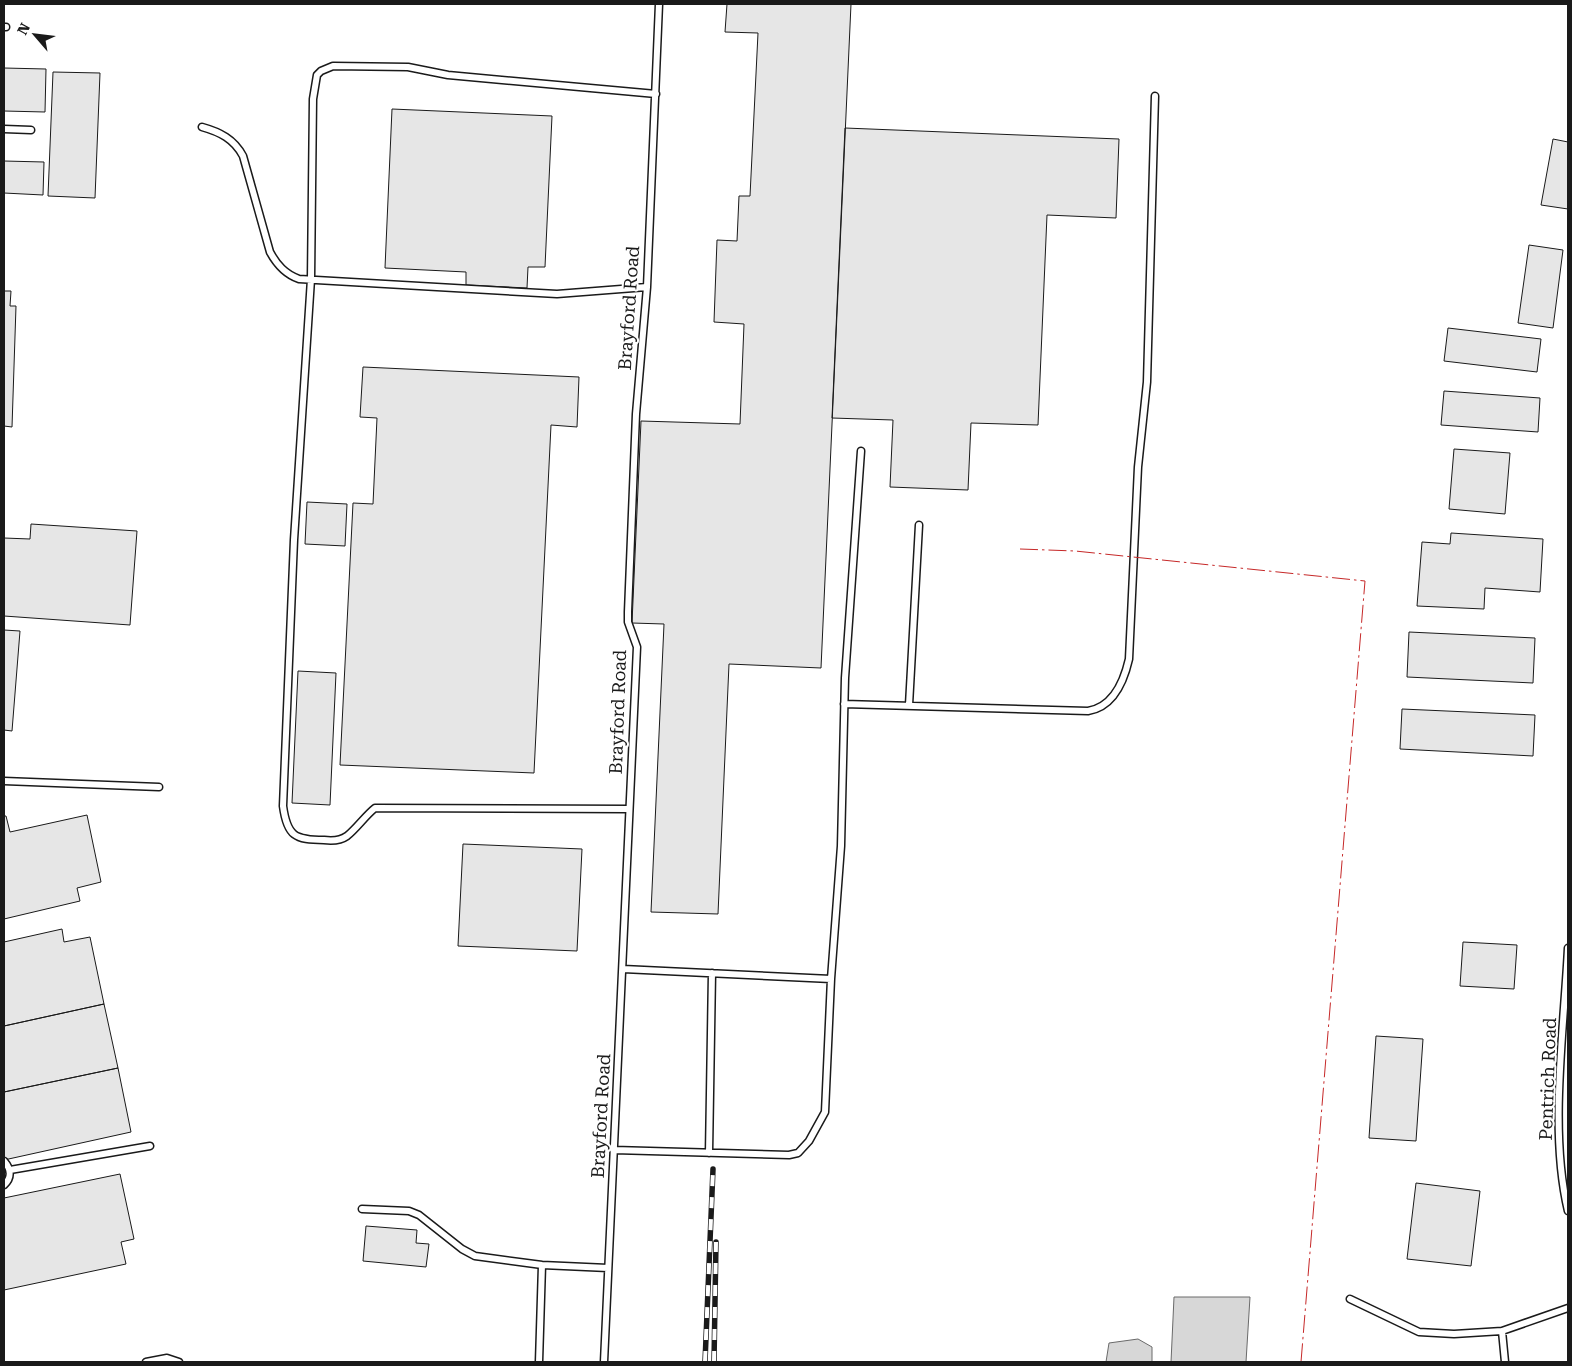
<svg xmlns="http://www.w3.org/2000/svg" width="1572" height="1366" font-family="'Roboto Serif',serif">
  <rect width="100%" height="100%" fill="#fff"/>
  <path fill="#d7d7d7" stroke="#6a6a6a" d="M1174,1297H1250L1246,1362H1171Z
    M1138,1339L1152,1347V1362H1106L1109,1343Z"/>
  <path fill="#e6e6e6" stroke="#1a1a1a" d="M727,4H851L821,668L729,664L718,914L651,912L664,624L632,623L641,421L740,424L744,324L714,322L717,240L737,241L739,196H750L758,33L725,32Z
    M4,68L46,69L45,112L4,111Z
    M53,72L100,73L95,198L48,196Z
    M392,109L552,116L545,267H528L527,288L466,285V272L385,268Z
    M845,128L1119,139L1116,218L1047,215L1038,425L971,423L968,490L890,487L893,420L832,418Z
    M1553,139L1568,142V209L1541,205Z
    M4,161L44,162L43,195L4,193Z
    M1529,245L1563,250L1553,328L1518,323Z
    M4,291H11L10,306H16L12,427L4,426Z
    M1448,328L1541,339L1537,372L1444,361Z
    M363,367L579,377L577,427L551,425L534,773L340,765L353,503L373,504L377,418L360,417Z
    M1444,391L1540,398L1538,432L1441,425Z
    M1454,449L1510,453L1505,514L1449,509Z
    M307,502L347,504L345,546L305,544Z
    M31,524L137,531L130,625L4,616V538L30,539Z
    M1451,533L1543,539L1540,592L1485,588L1484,609L1417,606L1422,542L1450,544Z
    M4,630L20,631L12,731L4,730Z
    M1409,632L1535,638L1533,683L1407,677Z
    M298,671L336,673L330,805L292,803Z
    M1402,709L1535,715L1533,756L1400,749Z
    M87,815L101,882L77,888L80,901L4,919V816H6L10,832Z
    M463,844L582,849L577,951L458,946Z
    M62,929L64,942L90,937L104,1004L4,1026V942Z
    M1463,942L1517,945L1514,989L1460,986Z
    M104,1004L118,1068L4,1092V1026Z
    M1376,1036L1423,1039L1416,1141L1369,1138Z
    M118,1068L131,1132L4,1160V1092Z
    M120,1174L134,1239L121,1242L126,1264L4,1290V1198Z
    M1416,1183L1480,1191L1471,1266L1407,1259Z
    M366,1226L417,1230L416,1243L429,1244L426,1267L363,1261Z"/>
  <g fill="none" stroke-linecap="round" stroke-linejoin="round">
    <defs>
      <path id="lane" d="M4,27H6
        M202,127C220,132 234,139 243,156L270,252C277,265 285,274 299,279L557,294L647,287
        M4,129L31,130
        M844,704L1088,711C1113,707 1124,681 1129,659L1138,467L1147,382L1155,96
        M909,705L919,525
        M4,781L159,787
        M629,809L375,808C365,816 357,828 347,836C340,841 332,841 324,840C295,840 287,836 283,806L294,540L311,279L313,99L317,75L321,71L333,66L408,67L448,75L656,94
        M1568,948C1564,1030 1549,1131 1568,1211
        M623,969L831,979
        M614,1150L789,1155L798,1153L809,1141L825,1112L831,979L841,846L845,678L861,451
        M709,1153L712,973
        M4,1161C11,1169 12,1178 4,1185
        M10,1170L150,1146
        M362,1209L409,1211L419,1215L462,1249L475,1256L542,1265L608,1268
        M1350,1299L1419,1332L1454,1334L1502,1331L1568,1308
        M1502,1331L1505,1362
        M146,1362L167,1358L179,1362
        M539,1362L542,1265
        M604,1362L637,647L628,622V612L636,414L647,287L659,4"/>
    </defs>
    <use href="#lane" stroke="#1a1a1a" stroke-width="9"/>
    <use href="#lane" stroke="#fff" stroke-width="6"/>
    <defs>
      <path id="rail" d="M705,1362L713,1169
        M714,1362L716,1242"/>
    </defs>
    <use href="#rail" stroke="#1a1a1a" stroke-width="5.5"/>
    <use href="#rail" stroke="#fff" stroke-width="4" stroke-dasharray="11" stroke-linecap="butt"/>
    <path stroke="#c62828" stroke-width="1" stroke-dasharray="18 4 2.5 4" stroke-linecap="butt" d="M1020,549L1075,551L1365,581L1301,1362"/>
  </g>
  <g text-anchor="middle" stroke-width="4" stroke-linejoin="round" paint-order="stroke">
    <g font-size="18" fill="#1a1a1a" stroke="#fff">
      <text transform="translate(629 308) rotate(-86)" y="6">Brayford Road</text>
      <text transform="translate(618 712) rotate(-88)" y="6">Brayford Road</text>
      <text transform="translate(1548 1079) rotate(-88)" y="6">Pentrich Road</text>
      <text transform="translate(601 1116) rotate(-87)" y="6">Brayford Road</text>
    </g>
  </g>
  <rect width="1572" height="1366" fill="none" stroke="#1a1a1a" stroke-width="10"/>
  <g transform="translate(35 35) rotate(298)" stroke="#ffffff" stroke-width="4" paint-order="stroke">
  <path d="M0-4L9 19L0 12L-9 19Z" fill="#1a1a1a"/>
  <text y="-8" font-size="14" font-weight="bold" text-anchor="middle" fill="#1a1a1a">N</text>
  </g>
</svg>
